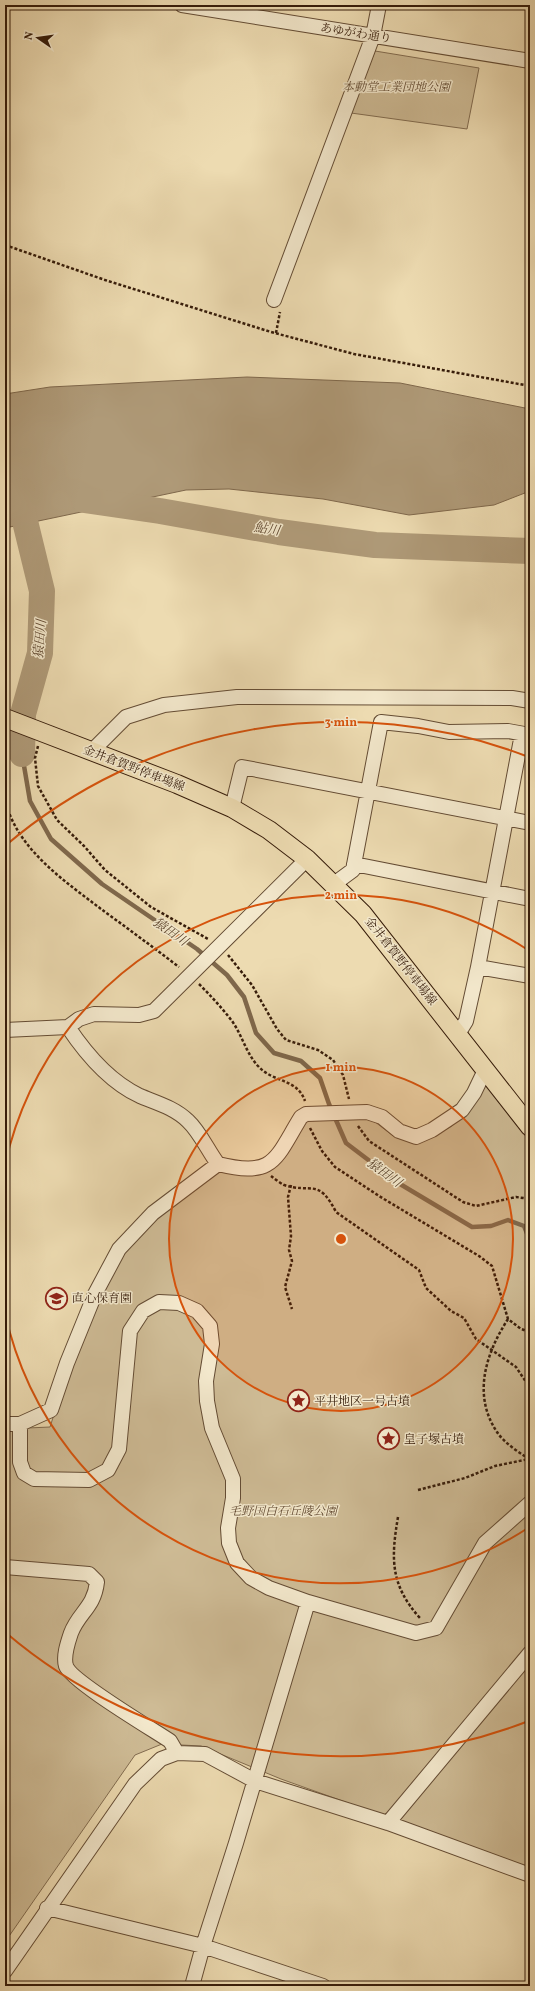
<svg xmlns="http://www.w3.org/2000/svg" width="535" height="1991" font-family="Vollkorn,'Noto Serif JP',serif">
  <rect width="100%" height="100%" fill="#eddbb1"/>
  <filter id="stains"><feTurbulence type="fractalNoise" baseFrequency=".005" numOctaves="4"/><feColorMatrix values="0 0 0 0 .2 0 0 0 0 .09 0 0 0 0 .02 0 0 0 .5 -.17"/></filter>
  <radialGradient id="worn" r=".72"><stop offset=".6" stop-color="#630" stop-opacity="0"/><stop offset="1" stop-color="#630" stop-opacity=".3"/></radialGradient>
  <path fill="#cebb95" stroke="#826c50" d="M375,51L479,68L467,129L351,113Z
    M485,1077L530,1138V1868L281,1779L201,1746L162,1744L135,1755L5,1942V1429L50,1427L70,1364L121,1250L155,1215L218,1169L232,1174L258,1173L307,1117L366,1115L392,1135L416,1144L452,1126L464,1114Z"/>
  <path fill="#af9a78" stroke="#7f684c" d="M247,377L400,383L530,409V491L494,505L409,515L323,499L229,489L186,490L5,528V394L50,387Z"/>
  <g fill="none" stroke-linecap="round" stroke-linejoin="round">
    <path stroke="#7f684c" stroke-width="4.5" d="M22,754L30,801L51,839L102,884L197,949L227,975L244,997L256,1033L274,1053L301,1061L320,1078L329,1104L346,1143L400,1184L472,1227L491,1226L508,1220L524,1226L530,1241"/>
    <path stroke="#af9a78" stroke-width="26" d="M22,491V509L42,591L40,653L23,714L22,754
      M84,500L160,511L279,532L375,545L530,551"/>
    <defs>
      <path id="minor" d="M182,5L530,61
        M274,300L373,36L379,5
        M91,752L126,717L164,705L237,697L512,698L530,701
        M232,808L242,767L530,823
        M354,864L530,899
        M334,884L353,870L381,722L418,726L449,732L508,731L530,735
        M478,967L522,734
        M68,1027C86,1054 110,1082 140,1096C157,1103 175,1108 188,1121C200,1132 208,1151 218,1164C275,1178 275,1159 301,1117L306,1114L367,1112L382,1117L399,1131L416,1137L432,1130L462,1110L474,1093L485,1070
        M5,1030L68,1027L79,1019L94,1014L139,1015L154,1011L307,859
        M458,1034L466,1021L478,967L530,976
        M5,1424H20L51,1410L67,1363L95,1294L119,1249L153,1213L218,1164
        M20,1424V1462L24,1473L34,1479L89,1480L108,1470L119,1449L130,1331L143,1311L159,1302L179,1303L197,1311L210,1326L212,1344L206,1381L207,1401L212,1428L233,1479V1498L228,1528L229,1543L237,1563L251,1578L269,1588L308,1602
        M5,1567L89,1574L97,1582C94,1608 79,1612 71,1633C68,1642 63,1656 66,1666C71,1681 152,1729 170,1741L177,1753
        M388,1823L530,1653
        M47,1908L203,1946L323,1986
        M5,1971L135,1784L161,1759L177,1753L205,1754L255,1781L388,1823L530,1875
        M192,1986L203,1946L236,1843L308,1602L416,1633L436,1628L485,1543L530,1503"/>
      <path id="major" d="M5,718L177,784L232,808L269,830L307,859L363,914L530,1127"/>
    </defs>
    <use href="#minor" stroke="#644c34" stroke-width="16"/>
    <use href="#major" stroke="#361c0a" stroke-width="20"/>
    <path stroke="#361c0a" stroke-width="2.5" stroke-dasharray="3 2" stroke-linecap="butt" d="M5,245L105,280L271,332L354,354L530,386
      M276,333L280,312
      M38,746L35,758L38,786L57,820L84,846L105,870L151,907L208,939
      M5,800C17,850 66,882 105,912C130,930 154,948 179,967
      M228,955L252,985L277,1029L286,1040L318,1050L333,1060L343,1075L349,1099
      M199,984C211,996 222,1008 232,1021C242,1035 246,1053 258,1066C273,1083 297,1078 305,1101
      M358,1126L369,1141L463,1202L476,1206L516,1197L530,1199
      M310,1128L322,1151L335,1167L379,1196L479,1256L492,1266L508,1319L521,1329L530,1332
      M271,1176C275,1179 280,1183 284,1185C312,1194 318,1177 336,1212L419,1270L426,1288L451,1311L464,1318L476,1339L516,1367L526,1382L530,1385
      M291,1185L288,1197L291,1236L289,1250L292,1261L285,1287L292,1309
      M508,1319C486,1353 472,1395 497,1432C504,1443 519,1452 530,1460
      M418,1490L465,1478L495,1466L529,1459
      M398,1517C391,1558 390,1585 420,1618"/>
    <use href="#minor" stroke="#f3e8cc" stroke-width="14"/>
    <use href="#major" stroke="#eddbb1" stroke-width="18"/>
  </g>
  <circle cx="341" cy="1239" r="172" fill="#d6530c" fill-opacity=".12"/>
  <g fill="none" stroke="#d6530c" stroke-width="2">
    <circle cx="341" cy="1239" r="172"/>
    <path d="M528 1528A344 344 0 0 1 5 1313M5 1165A344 344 0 0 1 528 950"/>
    <path d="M526 1722A517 517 0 0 1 5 1632M5 846A517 517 0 0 1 526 756"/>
  </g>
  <defs>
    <symbol id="school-ring" viewBox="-11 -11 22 22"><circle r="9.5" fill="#f3e8cc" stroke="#8f2418" stroke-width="1.5"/><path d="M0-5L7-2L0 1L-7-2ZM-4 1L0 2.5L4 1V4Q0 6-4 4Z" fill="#8f2418"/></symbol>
    <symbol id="sight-ring" viewBox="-11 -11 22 22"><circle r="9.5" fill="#f3e8cc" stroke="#8f2418" stroke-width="1.5"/><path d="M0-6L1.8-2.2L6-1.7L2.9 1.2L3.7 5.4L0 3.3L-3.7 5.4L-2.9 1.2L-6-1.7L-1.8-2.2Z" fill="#8f2418"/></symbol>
  </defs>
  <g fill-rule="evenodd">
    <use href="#school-ring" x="44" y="1286" width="25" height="25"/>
    <use href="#sight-ring" x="286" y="1388" width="25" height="25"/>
    <use href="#sight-ring" x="376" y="1426" width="25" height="25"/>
  </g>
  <g text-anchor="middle" stroke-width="3" stroke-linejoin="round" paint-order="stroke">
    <g font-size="12" fill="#361c0a" stroke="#f3e8cc">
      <text transform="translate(356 33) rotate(9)" y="4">あゆがわ通り</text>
      <text transform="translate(134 768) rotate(21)" y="4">金井倉賀野停車場線</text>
      <text transform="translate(401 961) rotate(52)" y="4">金井倉賀野停車場線</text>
    </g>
    <g font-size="12" font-style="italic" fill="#644c34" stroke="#f3e8cc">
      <text x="396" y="91">本動堂工業団地公園</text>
      <text x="283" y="1515">毛野国白石丘陵公園</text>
    </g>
    <g font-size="12" fill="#361c0a" stroke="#f3e8cc" text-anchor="start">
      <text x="72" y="1302">直心保育園</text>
      <text x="314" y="1405">平井地区一号古墳</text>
      <text x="404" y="1443">皇子塚古墳</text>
    </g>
    <g font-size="13" font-style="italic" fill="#604830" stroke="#f3e8cc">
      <text transform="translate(267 528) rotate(9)" y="5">鮎川</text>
      <text transform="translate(39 639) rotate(-85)" y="5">猿田川</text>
      <text transform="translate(171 931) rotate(35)" y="5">猿田川</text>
      <text transform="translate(385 1172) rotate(36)" y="5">猿田川</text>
    </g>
  </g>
  <circle cx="341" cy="1239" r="6" fill="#d6530c" stroke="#f3e8cc" stroke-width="2"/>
  <g font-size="12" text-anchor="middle" font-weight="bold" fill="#d6530c" stroke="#f3e8cc" stroke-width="3" stroke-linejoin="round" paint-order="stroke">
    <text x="341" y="726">3 min</text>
    <text x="341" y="899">2 min</text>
    <text x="341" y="1071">1 min</text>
  </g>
  <rect width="535" height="1991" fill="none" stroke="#eddbb1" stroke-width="20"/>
  <rect x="6" y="6" width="523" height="1979" fill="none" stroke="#361c0a" stroke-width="2"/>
  <rect x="10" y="10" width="515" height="1971" fill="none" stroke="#361c0a"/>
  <g transform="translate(38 38) rotate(283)" stroke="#f3e8cc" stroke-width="3" paint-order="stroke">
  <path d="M0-3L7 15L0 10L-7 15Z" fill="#361c0a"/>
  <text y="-6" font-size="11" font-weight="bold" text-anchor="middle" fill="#361c0a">N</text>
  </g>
  <rect width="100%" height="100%" filter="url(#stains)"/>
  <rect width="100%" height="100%" fill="url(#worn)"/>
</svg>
